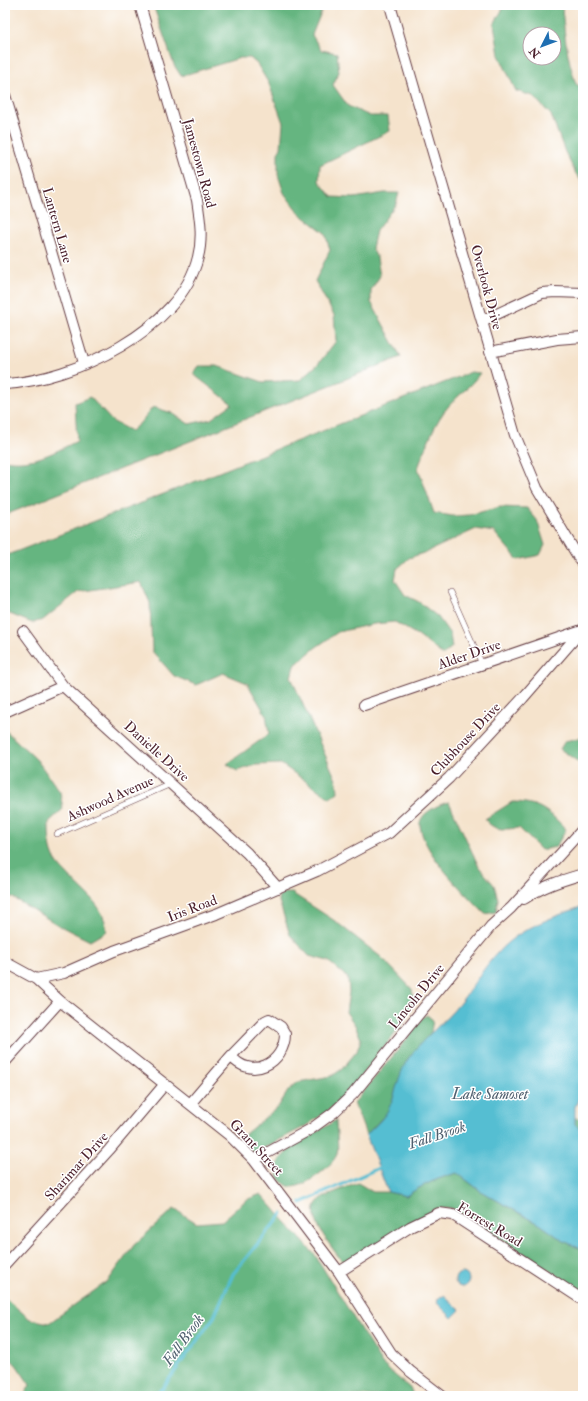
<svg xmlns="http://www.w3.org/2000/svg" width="588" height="1401" font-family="'IM FELL Double Pica',serif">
  <rect width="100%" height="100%" fill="#fff"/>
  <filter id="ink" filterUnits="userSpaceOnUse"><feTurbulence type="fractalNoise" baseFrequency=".025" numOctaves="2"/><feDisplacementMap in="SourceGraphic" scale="8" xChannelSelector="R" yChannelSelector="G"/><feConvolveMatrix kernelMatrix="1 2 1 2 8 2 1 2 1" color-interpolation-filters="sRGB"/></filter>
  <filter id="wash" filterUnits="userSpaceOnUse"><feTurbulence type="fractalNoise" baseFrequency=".012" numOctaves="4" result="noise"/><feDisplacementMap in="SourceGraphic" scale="16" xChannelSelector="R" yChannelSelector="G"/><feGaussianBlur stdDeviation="0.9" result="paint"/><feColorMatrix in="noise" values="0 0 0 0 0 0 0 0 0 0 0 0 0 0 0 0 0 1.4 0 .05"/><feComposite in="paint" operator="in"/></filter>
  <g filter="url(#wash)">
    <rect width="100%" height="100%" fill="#f5e3cc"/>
    <path fill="#65b580" stroke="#586a56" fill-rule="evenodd" d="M153,5H324L312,35L321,50L337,53L339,72L333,85L348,106L370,116H388L390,131L320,165L319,181L332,197L354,198L384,193H399L396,204L376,231L372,248L377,258L380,276L371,290V302L401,357L5,515V460C32,465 53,453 77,441L75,403L90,397L112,421L131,431L140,423L153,407L172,413L189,424L211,419L232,404L193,374L199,366H217L263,382L300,380L318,364L336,341L334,315L315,281L330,250L325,233L299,213L284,193L278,175V153L281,148L283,123L269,84L257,64L250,58H240L181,76L174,65Z
      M505,5H562C564,33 567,58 576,84L583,88V183L576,174L565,152L551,115L533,96L516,91L499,55L494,24ZM530,34H554V58H530Z
      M471,372L480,373C470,388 454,398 444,412C432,428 425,450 418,468L434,513L453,516L469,515L500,507L527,508L537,520L545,545L540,555L518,560L494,532L476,529L429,551L409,558L397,569L395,580L405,595L419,602L438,617L450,634L452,647L443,655L417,635L395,622L374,624L338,632L315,648L294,666L291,677L337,782L338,792L330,798L281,764L256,765L237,771L227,764L269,734L266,715L247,683L223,673L196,685L174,676L152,651L150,603L141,582L78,592L43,620L32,623L5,612V556C161,496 316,433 471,372Z
      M5,730L37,760L60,792L63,809L49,822C49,835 49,850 56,861C58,865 62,869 66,873C84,894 103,902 107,931L90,941L58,925L5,893Z
      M583,734V768L577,761L560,749L565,741L579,738Z
      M449,802L479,867L494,885L498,899L496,912L485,914C465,893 424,855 420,826C418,814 439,804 449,802Z
      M512,802C539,802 548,811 566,829L556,847L541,850L519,828C505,829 494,832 485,819Z
      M283,893H292L335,921L381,957L412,989L414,1003L401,1026L351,1090L328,1111L304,1127L254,1153L243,1143L245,1134L278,1107L288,1091L298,1082L332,1076L342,1069L357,1051L361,1039L355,1025L346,1012L349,992L348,978L328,961L309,956L290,935L278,898Z
      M427,1015L433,1020L431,1032L407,1060L388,1112L366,1135L354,1103L406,1040L422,1018Z
      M575,1118L583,1119V1132L575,1125Z
      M336,1120C336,1128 339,1147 337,1154C333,1166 304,1188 291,1187C286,1186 280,1180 278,1175C276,1170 276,1166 279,1161C285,1149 323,1129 336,1120Z
      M457,1173L482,1192L541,1225L562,1240L583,1250V1293L463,1214L451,1208L436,1209L345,1262L341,1260C332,1247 301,1212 321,1199C332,1192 346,1188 358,1183L373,1192H388L406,1196C422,1185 438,1178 457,1173Z
      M261,1194L315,1255L382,1364L411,1389L413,1396H24L30,1385L17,1366L5,1353V1298L30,1319L49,1323L108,1281L134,1245L174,1209L197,1223L222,1221L246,1200Z"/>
    <path fill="#55bed2" stroke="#506e7e" d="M583,906V1089L575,1107V1124L583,1132V1250L562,1240L541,1225L482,1192L457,1173C438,1178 422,1185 406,1196L388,1192L366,1135C373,1128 383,1119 388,1110C396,1094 398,1074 408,1059C421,1040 439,1027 454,1010C470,992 481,970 498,952C519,928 554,917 583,906Z
      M455 1280a7 7 0 1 1 14 0a7 7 0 1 1-14 0Z
      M444,1295L460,1310L452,1318L437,1303L438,1301L437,1300L441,1296L442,1297Z"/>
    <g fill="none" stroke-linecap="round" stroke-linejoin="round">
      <path stroke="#55bed2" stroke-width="3.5" d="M301,1203L381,1167
        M151,1396L162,1389L214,1317L233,1274L282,1214"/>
    </g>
  </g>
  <g filter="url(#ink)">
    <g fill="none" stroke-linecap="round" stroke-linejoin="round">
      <defs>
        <path id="service" d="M450,592L482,664
          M57,834L171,784"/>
        <path id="minor" d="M390,5L515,435L537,488L583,565
          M5,95L84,363
          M482,321L542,293L555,292L583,293
          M490,352L557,339L583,337
          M5,384C73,380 181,330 198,257C203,238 200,219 197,200L140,5
          M23,631L63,686L247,853L278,888
          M364,705L582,630
          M5,712L63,686
          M524,899C542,886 563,880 583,874
          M5,962L36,979L60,1001L229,1135L254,1160L339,1272L391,1353L411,1372L442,1396
          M36,979L64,973L114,951L216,914L317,871L389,833L449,778L523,698L583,629
          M5,1062L60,1001
          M190,1104L231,1056C251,1081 285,1063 285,1034L281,1027L269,1019L265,1021L231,1056
          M254,1160L311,1129L333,1113L353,1094L491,926L511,908L583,829
          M5,1264L109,1150L165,1084
          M339,1272L410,1227L439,1213L453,1215L583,1300"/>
      </defs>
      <use href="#service" stroke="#643c43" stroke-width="6"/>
      <use href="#minor" stroke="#643c43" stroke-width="12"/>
      <use href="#service" stroke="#fff" stroke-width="5"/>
      <use href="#minor" stroke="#fff" stroke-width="10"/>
    </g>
  </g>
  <g text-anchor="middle" stroke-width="3" stroke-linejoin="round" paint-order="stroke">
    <g font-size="14" fill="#4a1f2b" stroke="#fff">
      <text transform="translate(200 163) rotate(75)" y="5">Jamestown Road</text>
      <text transform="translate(58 225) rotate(74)" y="5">Lantern Lane</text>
      <text transform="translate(487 287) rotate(75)" y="5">Overlook Drive</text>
      <text transform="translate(469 654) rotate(-19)" y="5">Alder Drive</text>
      <text transform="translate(465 739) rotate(-47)" y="5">Clubhouse Drive</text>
      <text transform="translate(157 751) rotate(42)" y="5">Danielle Drive</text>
      <text transform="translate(110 798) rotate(-24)" y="5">Ashwood Avenue</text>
      <text transform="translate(192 908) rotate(-21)" y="5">Iris Road</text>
      <text transform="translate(416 996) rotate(-51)" y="5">Lincoln Drive</text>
      <text transform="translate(257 1147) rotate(47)" y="5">Grant Street</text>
      <text transform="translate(76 1166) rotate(-48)" y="5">Sharimar Drive</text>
      <text transform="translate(490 1224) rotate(31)" y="5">Forrest Road</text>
    </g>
    <g font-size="15" font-style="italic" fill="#4e5f6e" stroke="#fff">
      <text x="490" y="1099">Lake Samoset</text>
      <text transform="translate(437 1135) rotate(-18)" y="5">Fall Brook</text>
      <text transform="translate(183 1340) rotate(-54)" y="5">Fall Brook</text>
    </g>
  </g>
  <rect width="588" height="1401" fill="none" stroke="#fff" stroke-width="20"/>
  <g transform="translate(542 46) rotate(228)"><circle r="19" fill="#ffffff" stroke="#b7a5aa"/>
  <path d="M0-3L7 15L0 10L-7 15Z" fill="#1f6fb2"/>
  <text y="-6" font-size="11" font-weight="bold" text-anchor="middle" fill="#4a1f2b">N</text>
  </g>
</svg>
